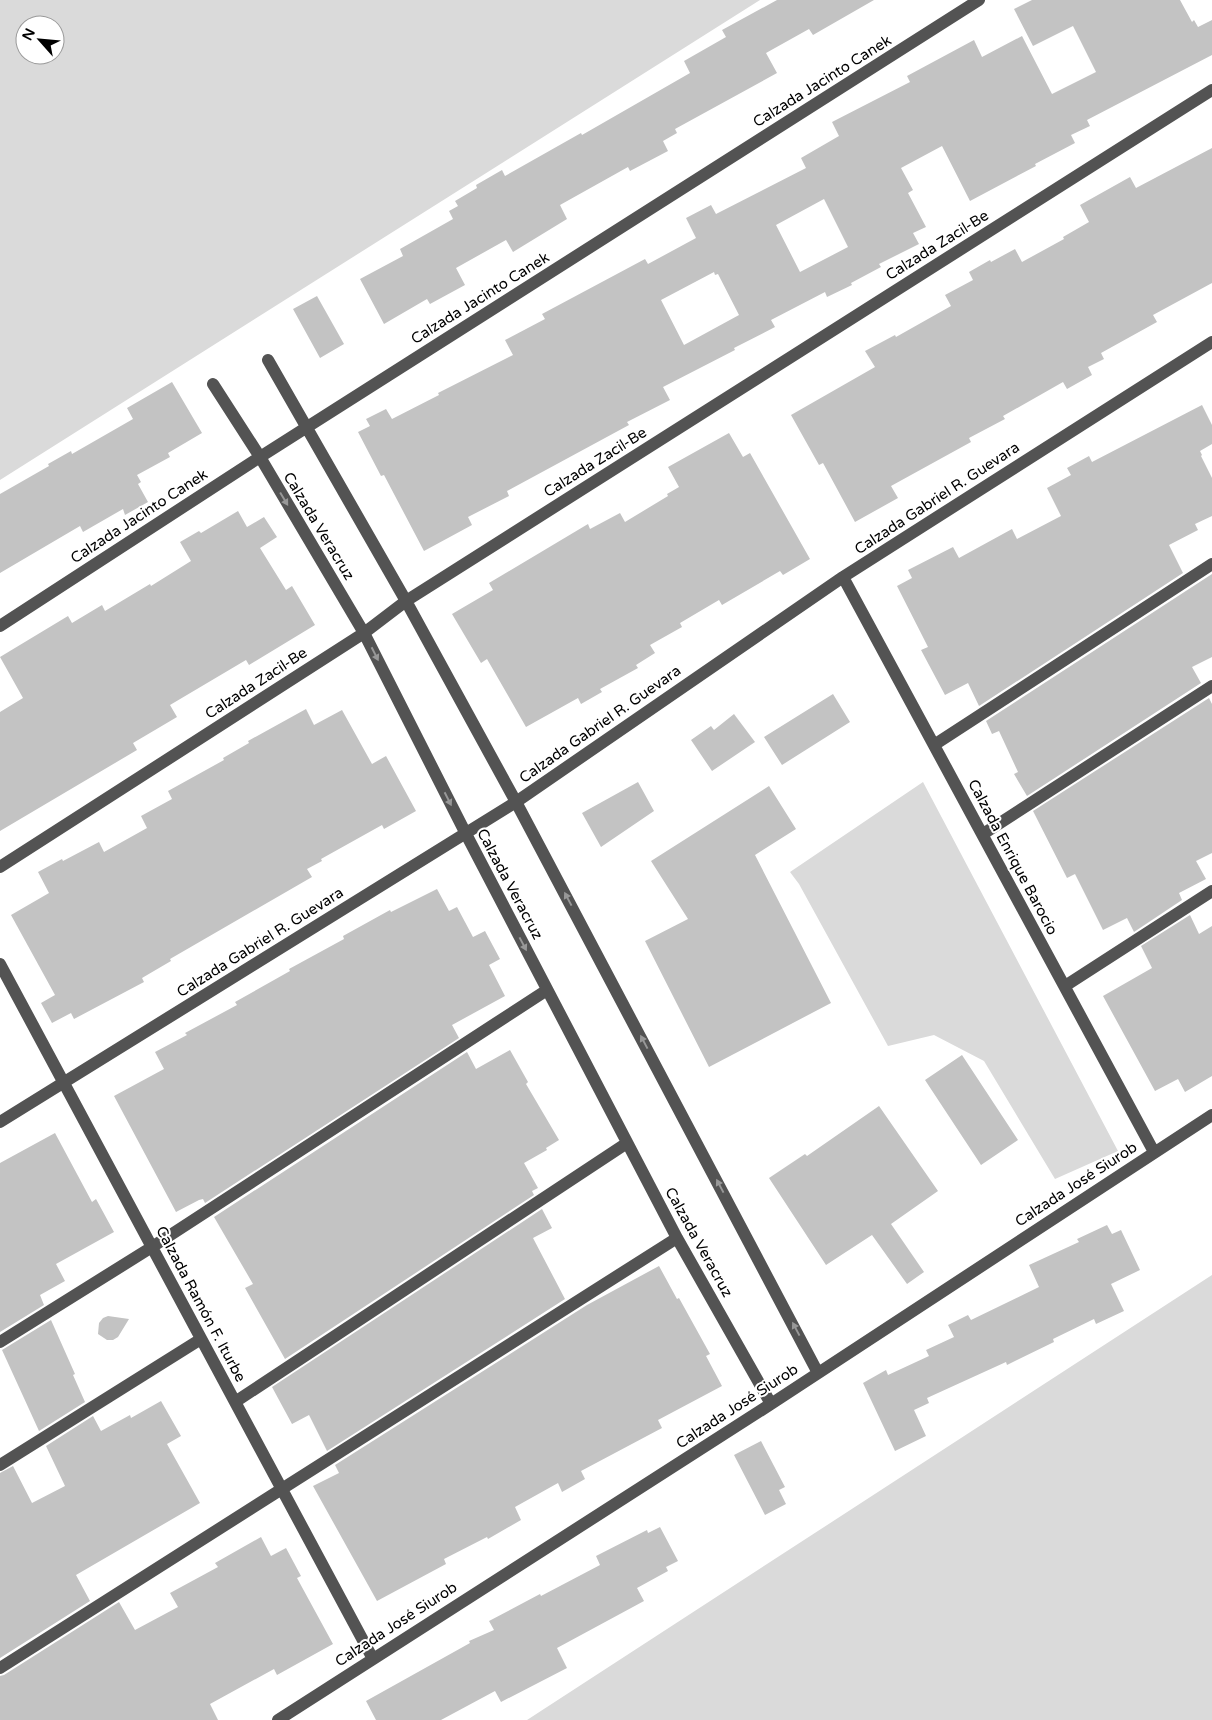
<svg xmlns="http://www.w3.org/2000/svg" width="1212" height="1720" font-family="'Varela Round',sans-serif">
  <rect width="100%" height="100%" fill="#fff"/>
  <path fill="#dadada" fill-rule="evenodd" d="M0,0H760L0,480ZM25,25H55V55H25Z
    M923,782L1118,1151L1055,1179L984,1061L934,1035L888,1046L799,884L790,872Z
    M1212,1275V1720H527Z"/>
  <path fill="#c3c3c3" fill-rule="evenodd" d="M777,0H874L813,35L809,29L766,53L777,73L675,129L677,133L663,141L668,151L630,171L628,167L560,205L567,219L513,252L506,240L456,268L465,285L430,304L427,299L384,324L360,279L403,256L400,249L453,219L449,211L458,206L455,201L477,188L476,185L502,170L505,176L581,133L582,135L690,73L684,61L726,37L722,30Z
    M1032,0H1180L1192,22L1194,20L1198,27L1212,20V55L1087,120L1090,126L1071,135L1075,143L1035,164L1036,166L970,201L942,146L901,168L913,190L908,193L926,227L913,233L919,244L879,264L881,267L851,283L852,285L827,297L825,292L771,320L775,327L734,348L735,350L663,387L670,400L627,422L629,425L507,491L509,496L468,517L472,525L424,551L384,475L381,476L358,432L370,426L366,419L386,409L392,419L439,395L438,393L513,355L505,340L545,319L542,314L645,259L648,264L696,238L686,218L711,205L716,214L806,168L801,158L839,136L832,122L910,82L907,76L974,40L982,57L1022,36L1052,94L1096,72L1073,26L1033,46L1014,9ZM824,199L848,247L800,272L776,225ZM714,272L715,275L718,274L739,315L684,345L661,300Z
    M1212,148V283L1153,315L1157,322L1101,353L1104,359L1088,367L1092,375L1067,389L1063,382L1003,416L1005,419L969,438L971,442L891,486L898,498L855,522L823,463L819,465L791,415L875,367L865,351L895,335L896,337L951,306L945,295L973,280L969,272L990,260L991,262L1015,249L1022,262L1064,239L1063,237L1089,222L1080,205L1130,177L1136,188Z
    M317,296L344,344L320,358L293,309Z
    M172,382L202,433L168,453L170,457L137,475L141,482L138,484L148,502L125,515L123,509L83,532L80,526L0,573V494L49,466L48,464L71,451L72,454L133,419L127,408Z
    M1202,405L1212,425V444L1200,451L1202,455L1201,456L1212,478V516L1195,524L1198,530L1169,545L1183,573L979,706L968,683L945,695L921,650L928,647L897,586L912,578L908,570L953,547L959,558L1012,529L1017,539L1061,516L1047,488L1071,475L1067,468L1089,456L1092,462Z
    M729,433L743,457L750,453L810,559L783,575L780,571L722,605L719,600L680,623L682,627L650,645L655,653L636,665L638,668L600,689L602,692L581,704L578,698L526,727L487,659L481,663L452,614L493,590L489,583L588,524L590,529L620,513L625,522L668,496L667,494L679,487L668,467Z
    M238,511L247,527L264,517L277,537L260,548L286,590L292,586L315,625L249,665L246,660L170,705L177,717L133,743L137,750L0,831V712L23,698L0,657L68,616L72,623L102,605L105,611L150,584L151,586L191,561L180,542L199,531L201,533Z
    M1212,574V657L1192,667L1201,683L1027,796L1014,774L1018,772L999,731L992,734L986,721Z
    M833,694L850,722L782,765L764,737Z
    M1209,698L1212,704V853L1196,861L1206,879L1179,893L1182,900L1134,932L1127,918L1103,930L1075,874L1067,878L1033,811Z
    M306,709L314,725L342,710L372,764L386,756L416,811L384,829L382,825L321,859L322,861L307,869L312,877L170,959L171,961L142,978L144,982L74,1019L71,1013L52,1023L41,1003L55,995L11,915L49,893L38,872L62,859L63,861L99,842L104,852L147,828L141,816L172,799L168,791L224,760L223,758L249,743L248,741Z
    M734,714L755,742L712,771L691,740L711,726L714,730Z
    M638,782L654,811L601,847L582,813Z
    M769,786L796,829L755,855L831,1003L709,1067L645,941L688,919L651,861Z
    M437,889L449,911L457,907L473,937L485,931L500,959L489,965L505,996L452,1025L459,1038L205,1203L203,1199L199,1200L176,1212L114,1096L164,1069L155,1052L187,1035L185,1033L237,1005L235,1002L290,971L289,969L344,939L343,936L390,910L391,912Z
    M1190,915L1199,934L1212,926V1076L1185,1092L1178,1079L1155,1091L1103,996L1152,968L1141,946Z
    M510,1050L528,1082L526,1084L559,1140L546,1148L547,1150L524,1163L538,1188L532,1191L534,1195L285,1359L245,1288L253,1284L214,1217L467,1052L476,1069Z
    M962,1055L1018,1140L981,1165L925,1080Z
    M879,1106L938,1191L891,1224L924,1272L907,1284L872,1235L826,1265L769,1178L805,1154L807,1156Z
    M55,1133L92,1202L96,1199L114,1232L56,1264L65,1281L40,1295L44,1305L0,1332V1163Z
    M542,1209L552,1228L533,1238L565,1299L327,1451L309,1415L292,1424L272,1387Z
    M1107,1225L1112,1234L1121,1230L1140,1270L1111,1284L1124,1311L1096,1324L1094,1319L1053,1339L1054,1342L1007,1365L1006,1362L927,1398L929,1403L914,1410L926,1436L895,1451L863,1383L886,1370L888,1375L929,1356L926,1350L954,1337L948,1325L968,1315L971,1320L1039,1287L1029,1265L1079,1242L1077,1239Z
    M659,1266L677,1299L679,1298L710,1354L706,1356L722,1386L658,1420L662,1428L581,1471L585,1479L562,1492L558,1483L515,1507L521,1520L488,1539L487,1537L444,1559L446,1564L377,1601L313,1486L339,1473L335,1465L587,1305Z
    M108,1316L129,1319L118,1337L113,1340H107L98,1334L99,1323L103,1318Z
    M51,1320L75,1374L73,1375L85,1402L39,1431L2,1350Z
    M161,1401L181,1436L167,1444L200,1503L76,1575L90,1601L0,1658V1473L13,1466L32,1503L65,1486L46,1446L93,1416L101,1431L130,1415L131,1418Z
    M761,1441L785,1487L779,1490L786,1504L765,1515L734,1455Z
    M660,1527L678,1561L666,1567L668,1571L637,1588L644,1601L557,1648L567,1668L501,1702L495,1691L441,1720H376L366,1701L470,1643L469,1641L494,1630L489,1621L540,1594L541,1596L600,1565L596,1556L647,1530L648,1533Z
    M261,1537L271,1556L286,1548L301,1576L297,1578L333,1644L277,1675L274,1669L210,1704L218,1720H0V1676L4,1675L119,1602L135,1630L178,1607L170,1593L218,1567L215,1563Z"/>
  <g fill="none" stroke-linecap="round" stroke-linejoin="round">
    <path stroke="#535353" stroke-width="12" d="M268,360L406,601L516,802L818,1373
      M213,384L260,457L364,633L466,834L677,1238L771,1404
      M843,577L1154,1152
      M0,626L260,457L979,0
      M934,745L1212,564
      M983,834L1212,686
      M0,867L364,633L406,601L1212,90
      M0,964L373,1659
      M1065,986L1212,891
      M0,1122L516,802L843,577L1212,342
      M0,1342L152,1247L547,990
      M235,1402L627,1143
      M0,1465L201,1339
      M0,1668L677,1238
      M278,1720L771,1404L1212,1115"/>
  </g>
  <defs><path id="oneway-solid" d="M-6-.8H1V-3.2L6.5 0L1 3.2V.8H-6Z" transform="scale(1.25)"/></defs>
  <g fill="#989898">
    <use href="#oneway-solid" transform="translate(284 499) rotate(59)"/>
    <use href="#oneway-solid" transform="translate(375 654) rotate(63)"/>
    <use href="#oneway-solid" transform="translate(448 799) rotate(63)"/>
    <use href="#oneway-solid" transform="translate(568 899) rotate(-118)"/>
    <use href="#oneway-solid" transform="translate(523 944) rotate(62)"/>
    <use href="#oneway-solid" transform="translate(644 1042) rotate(-118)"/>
    <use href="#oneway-solid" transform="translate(720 1186) rotate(-118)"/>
    <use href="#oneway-solid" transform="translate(796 1329) rotate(-118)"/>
  </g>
  <g text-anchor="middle" stroke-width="4" stroke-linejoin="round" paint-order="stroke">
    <g font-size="15" fill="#000" stroke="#fff">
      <text transform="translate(822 81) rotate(-32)" y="5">Calzada Jacinto Canek</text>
      <text transform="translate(937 245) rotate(-32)" y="5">Calzada Zacil-Be</text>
      <text transform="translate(480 298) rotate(-32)" y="5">Calzada Jacinto Canek</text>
      <text transform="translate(595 462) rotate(-32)" y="5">Calzada Zacil-Be</text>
      <text transform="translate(937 498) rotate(-33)" y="5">Calzada Gabriel R. Guevara</text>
      <text transform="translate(139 516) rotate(-33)" y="5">Calzada Jacinto Canek</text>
      <text transform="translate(319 526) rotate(59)" y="5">Calzada Veracruz</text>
      <text transform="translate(256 683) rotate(-33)" y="5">Calzada Zacil-Be</text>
      <text transform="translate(600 724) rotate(-35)" y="5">Calzada Gabriel R. Guevara</text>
      <text transform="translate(1013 857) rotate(62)" y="5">Calzada Enrique Barocio</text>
      <text transform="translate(510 884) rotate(62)" y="5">Calzada Veracruz</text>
      <text transform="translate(260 942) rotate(-32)" y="5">Calzada Gabriel R. Guevara</text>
      <text transform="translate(1076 1184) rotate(-33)" y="5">Calzada José Siurob</text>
      <text transform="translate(699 1242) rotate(61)" y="5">Calzada Veracruz</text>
      <text transform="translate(201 1304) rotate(62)" y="5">Calzada Ramón F. Iturbe</text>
      <text transform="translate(737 1406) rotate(-33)" y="5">Calzada José Siurob</text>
      <text transform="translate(396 1624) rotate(-33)" y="5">Calzada José Siurob</text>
    </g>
  </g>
  <g transform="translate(40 40) rotate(297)"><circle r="24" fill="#ffffff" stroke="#999999"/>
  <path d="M0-4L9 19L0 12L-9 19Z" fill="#000000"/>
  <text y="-8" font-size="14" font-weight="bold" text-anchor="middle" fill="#000000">N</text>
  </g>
</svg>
